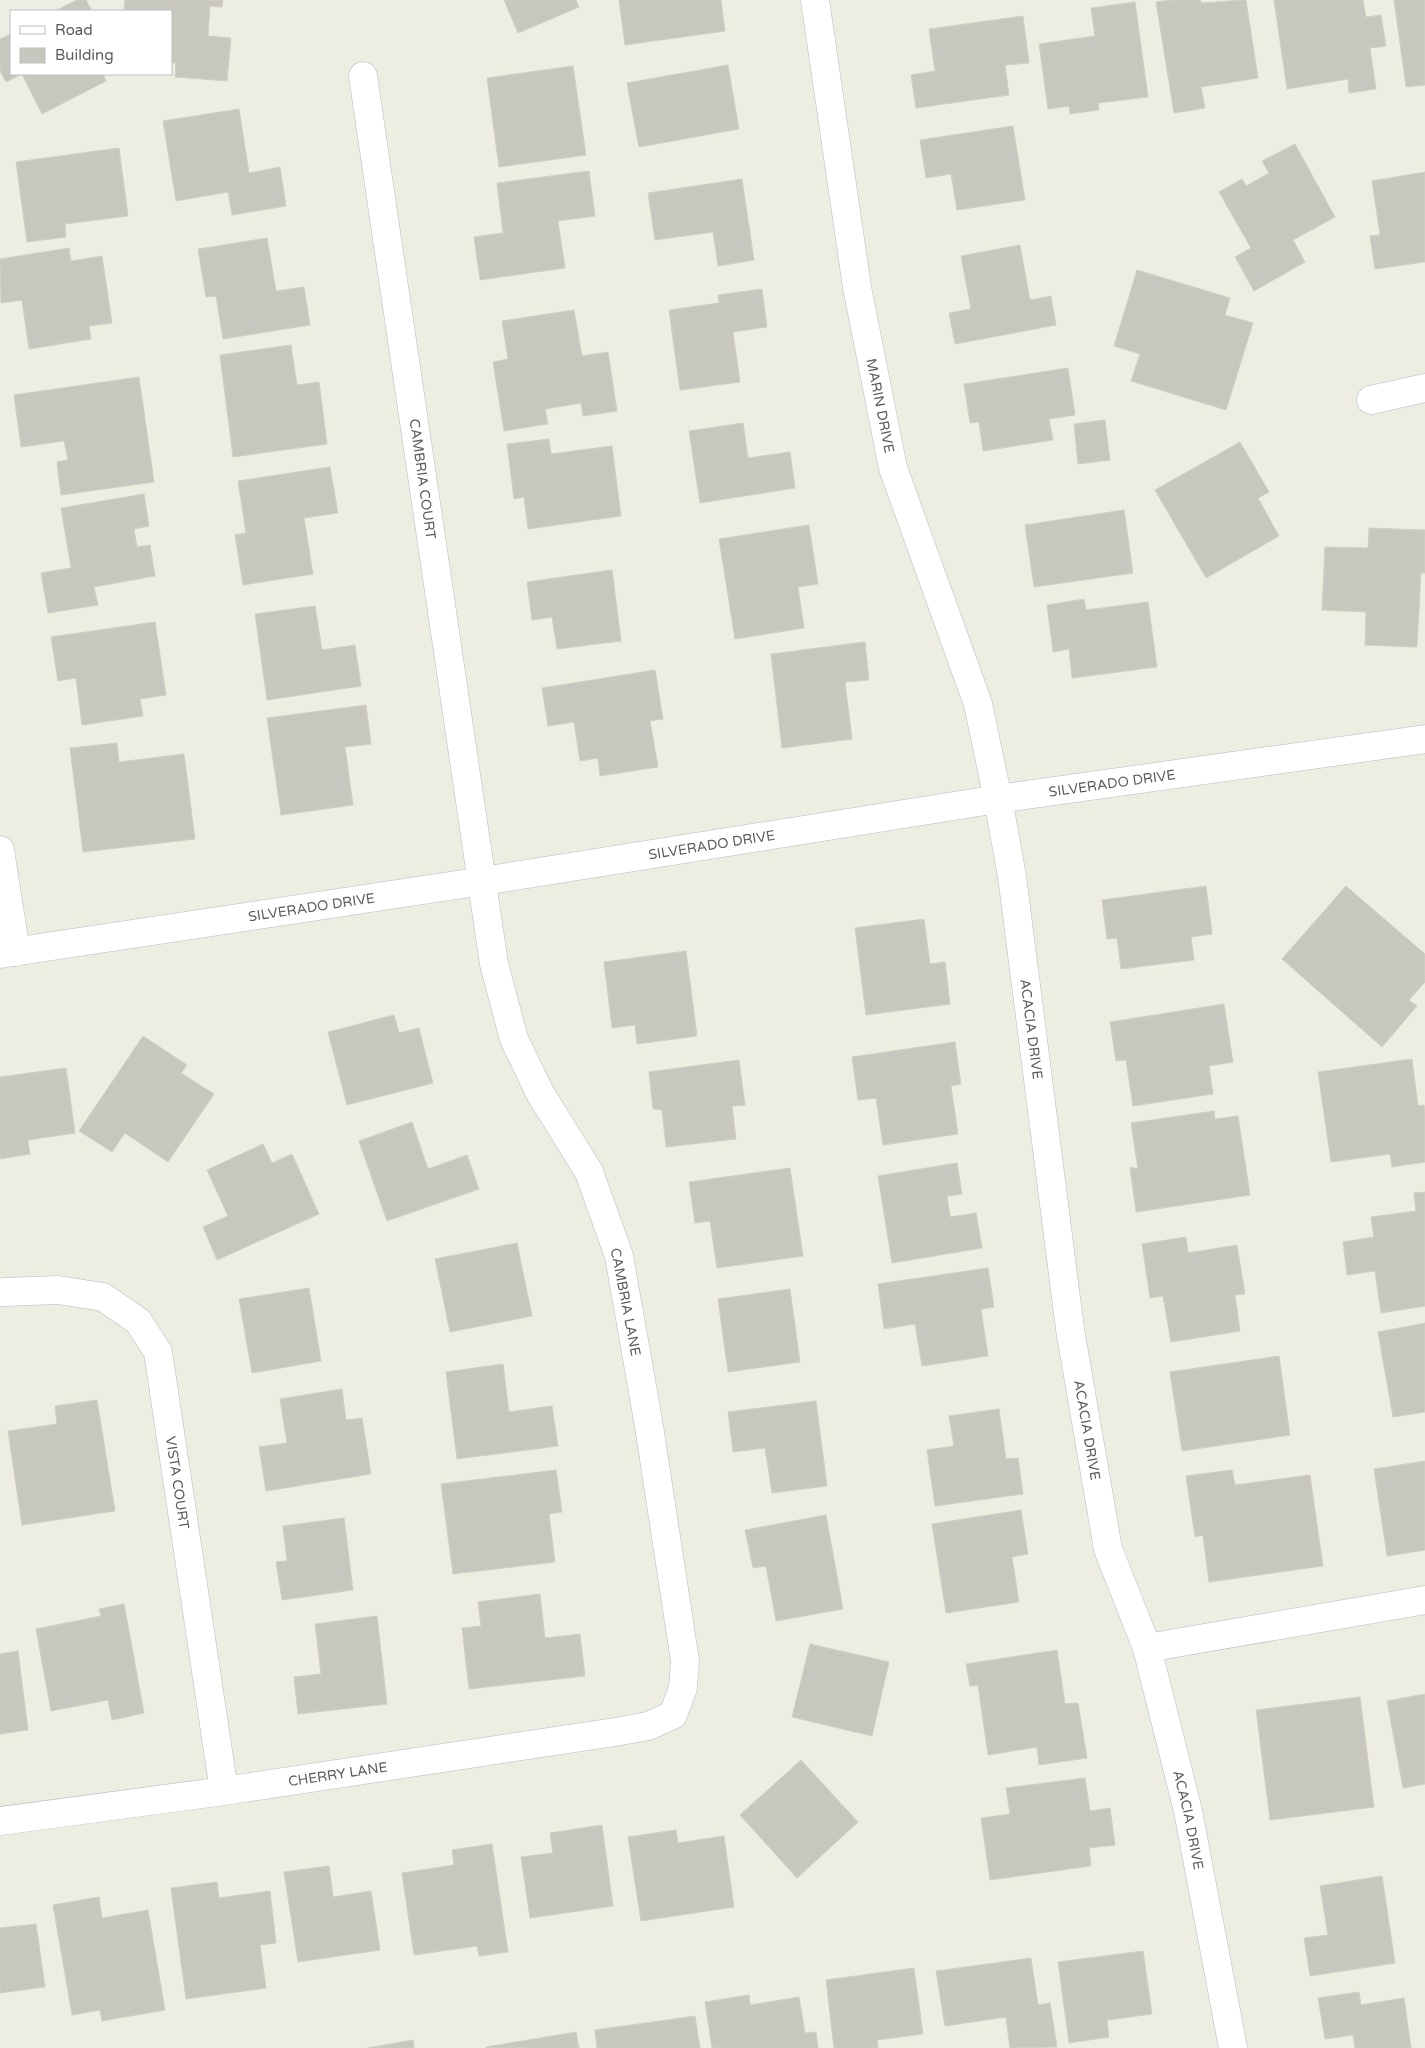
<svg xmlns="http://www.w3.org/2000/svg" width="1425" height="2048" font-family="'Varela Round',sans-serif">
  <rect width="100%" height="100%" fill="#edede2"/>
  <path fill="#c8c7bf" stroke="#d1d0c0" d="M77,0H86L92,11H55Z
    M125,0H223L222,7L210,6L208,36L231,38L227,81L175,77L176,63H171V11H124Z
    M504,0H576L579,7L518,33Z
    M619,0H721L725,31L625,45Z
    M1171,0H1201V3L1246,0L1258,78L1201,87L1205,108L1174,113L1156,2Z
    M1274,0H1363L1366,17L1381,15L1386,46L1370,48L1376,89L1349,93L1348,79L1287,89Z
    M1394,0H1425V85L1406,87Z
    M1135,2L1148,97L1098,103L1099,110L1070,114L1069,106L1048,109L1039,44L1095,36L1091,8Z
    M1023,16L1029,63L1005,65L1009,95L916,108L911,75L935,71L929,29Z
    M11,34V74H103L106,81L42,114L22,74L6,82L0,71V39Z
    M728,65L739,129L639,147L627,83Z
    M573,66L586,155L499,167L487,78Z
    M239,109L249,173L280,167L286,206L232,215L228,192L176,201L163,121Z
    M1013,126L1025,200L957,210L951,174L926,178L920,140Z
    M1295,144L1335,217L1293,240L1305,262L1254,291L1235,257L1251,248L1219,192L1242,179L1246,186L1269,173L1262,161Z
    M119,148L128,216L65,224L66,237L27,242L16,162Z
    M589,171L595,216L558,221L565,268L480,280L474,237L503,233L497,183Z
    M1425,172V262L1375,269L1370,236L1380,235L1372,181Z
    M742,179L754,260L718,266L713,232L655,240L648,193Z
    M267,238L276,291L304,287L310,325L223,339L216,296L206,297L198,249Z
    M1020,245L1030,300L1051,296L1056,325L955,344L949,313L971,309L961,256Z
    M69,248L71,261L102,256L112,323L89,326L91,339L29,349L22,300L1,303L0,259Z
    M1137,270L1230,298L1225,315L1253,323L1226,410L1131,381L1140,354L1114,346Z
    M762,289L767,327L733,332L740,382L680,390L669,310L719,303L718,295Z
    M574,310L582,356L608,352L617,411L583,416L581,403L545,409L548,424L504,431L493,362L508,359L502,321Z
    M291,345L297,385L319,382L327,444L233,457L220,355Z
    M1068,368L1075,415L1049,419L1053,440L983,451L979,422L970,423L964,384Z
    M139,377L154,482L61,495L57,462L68,460L64,441L21,447L14,395Z
    M1105,420L1110,460L1078,464L1074,424Z
    M743,423L748,458L790,452L795,488L700,503L689,431Z
    M549,439L551,454L612,446L621,516L528,529L524,497L514,499L507,444Z
    M1240,442L1269,492L1258,498L1279,536L1206,578L1155,490Z
    M330,467L338,513L304,518L313,574L243,585L235,535L246,533L238,481Z
    M144,494L149,526L134,529L137,547L150,545L155,576L94,587L98,605L48,613L41,573L71,568L61,508Z
    M1124,510L1133,573L1034,587L1025,525Z
    M809,525L818,584L798,587L804,628L735,639L719,539Z
    M1369,528L1425,530V573H1421L1417,647L1365,645L1366,612L1322,610L1325,547L1368,548Z
    M612,570L621,641L557,649L552,617L532,620L527,582Z
    M1084,599L1086,610L1148,602L1157,667L1072,678L1069,649L1053,652L1047,605Z
    M315,606L322,650L355,645L361,686L267,700L255,614Z
    M155,622L166,695L140,699L143,716L82,725L76,678L58,681L51,637Z
    M865,642L869,680L845,682L852,739L782,748L771,654Z
    M655,670L663,719L650,721L658,767L600,776L598,758L580,761L574,722L548,726L542,688Z
    M366,705L371,744L345,747L353,805L281,815L267,718Z
    M117,743L119,762L184,754L195,839L83,852L70,748Z
    M1206,886L1212,934L1191,937L1194,960L1121,969L1117,938L1107,939L1102,900Z
    M1346,886L1425,954V982L1409,1000L1417,1006L1382,1047L1282,959Z
    M924,919L930,964L945,962L950,1004L866,1015L855,928Z
    M686,951L697,1036L637,1044L635,1025L612,1028L604,962Z
    M1224,1004L1233,1062L1209,1066L1213,1094L1133,1106L1126,1060L1116,1061L1110,1022Z
    M394,1015L399,1033L419,1028L433,1083L347,1105L328,1032Z
    M143,1036L187,1065L181,1073L214,1094L168,1162L125,1133L112,1152L79,1131Z
    M955,1042L961,1084L951,1086L958,1134L883,1145L876,1098L858,1100L852,1057Z
    M1412,1059L1418,1106L1424,1105L1425,1114V1162L1392,1167L1390,1154L1331,1162L1318,1072Z
    M739,1060L745,1105L732,1106L736,1139L666,1147L662,1110L653,1109L649,1072Z
    M66,1068L75,1133L28,1140L30,1154L0,1159V1077Z
    M1214,1111L1215,1119L1238,1116L1250,1195L1136,1212L1130,1167L1138,1169L1131,1123Z
    M412,1122L428,1169L467,1155L479,1189L387,1221L359,1141Z
    M263,1144L272,1163L292,1154L319,1214L217,1260L203,1227L228,1216L207,1170Z
    M957,1163L962,1194L947,1196L950,1217L976,1213L982,1248L892,1263L878,1176Z
    M790,1168L803,1256L717,1268L710,1221L695,1223L689,1182Z
    M1425,1192V1306L1381,1313L1375,1271L1347,1275L1343,1242L1374,1237L1371,1217L1416,1211L1414,1193Z
    M1186,1237L1188,1253L1237,1245L1245,1294L1235,1295L1240,1331L1171,1342L1163,1296L1150,1298L1142,1244Z
    M517,1243L532,1316L450,1332L435,1259Z
    M988,1268L994,1307L981,1309L988,1356L922,1366L915,1324L884,1329L878,1284Z
    M309,1288L321,1361L252,1373L239,1299Z
    M790,1289L800,1362L728,1372L718,1299Z
    M1425,1323V1412L1393,1417L1378,1332Z
    M1279,1356L1290,1435L1182,1451L1170,1372Z
    M503,1364L509,1412L552,1406L558,1446L457,1459L446,1372Z
    M342,1389L346,1420L362,1418L371,1474L266,1491L259,1447L287,1443L280,1399Z
    M97,1400L115,1511L22,1525L8,1431L57,1424L55,1406Z
    M816,1401L827,1486L772,1493L765,1448L733,1452L728,1412Z
    M999,1409L1006,1459L1018,1458L1023,1494L935,1506L927,1450L954,1446L949,1416Z
    M1425,1461V1550L1387,1556L1374,1469Z
    M556,1470L562,1512L549,1514L555,1562L453,1574L441,1484Z
    M1232,1470L1235,1485L1310,1475L1323,1566L1209,1582L1203,1535L1195,1537L1186,1476Z
    M1021,1510L1028,1554L1012,1557L1019,1602L946,1613L932,1524Z
    M826,1515L843,1609L776,1621L766,1566L753,1568L745,1530Z
    M344,1518L353,1590L282,1600L276,1562L287,1561L283,1526Z
    M540,1594L545,1638L580,1634L585,1676L469,1689L462,1628L481,1626L478,1602Z
    M124,1604L144,1713L112,1720L108,1700L51,1711L36,1629L101,1616L99,1609Z
    M377,1616L387,1704L298,1714L294,1677L321,1674L315,1624Z
    M810,1644L889,1662L872,1736L792,1717Z
    M1057,1650L1065,1704L1078,1703L1087,1758L1039,1765L1037,1747L988,1755L978,1685L970,1686L966,1664Z
    M18,1651L28,1730L0,1734V1654Z
    M1425,1694V1784L1403,1788L1387,1701Z
    M1360,1697L1374,1807L1270,1820L1256,1710Z
    M801,1760L858,1822L797,1878L740,1815Z
    M1085,1778L1090,1811L1110,1808L1115,1845L1089,1848L1091,1866L990,1880L981,1818L1010,1814L1006,1788Z
    M602,1825L613,1906L530,1918L521,1857L553,1853L550,1833Z
    M676,1830L678,1843L724,1836L734,1907L641,1921L628,1837Z
    M492,1844L508,1952L479,1956L477,1946L414,1955L402,1873L454,1865L452,1850Z
    M329,1866L333,1897L371,1891L380,1950L298,1962L284,1872Z
    M1382,1876L1395,1963L1310,1976L1304,1938L1328,1935L1320,1886Z
    M217,1882L219,1898L270,1891L276,1943L260,1945L266,1988L186,1999L171,1888Z
    M99,1897L102,1918L148,1910L165,2010L102,2021L100,2010L72,2015L53,1905Z
    M36,1924L45,1987L0,1993V1928Z
    M1143,1951L1152,2014L1107,2020L1109,2037L1069,2043L1058,1962Z
    M1031,1958L1038,2005L1050,2003L1057,2047L1010,2048L1006,2017L945,2026L936,1971Z
    M914,1968L923,2034L877,2040L878,2048H834L826,1980Z
    M1359,1992L1361,2005L1404,1998L1411,2048H1355L1353,2035L1325,2039L1318,1998Z
    M749,1995L750,2005L799,1997L805,2033L816,2032L818,2048H712L705,2002Z
    M695,2016L700,2048H597L595,2030Z
    M576,2032L579,2048H486V2047Z
    M413,2040L414,2048H367Z"/>
  <g fill="none" stroke-linecap="round" stroke-linejoin="round">
    <defs>
      <g id="street">
        <path id="s1" d="M815,0L857,287L893,468L978,704L998,799L1012,876L1070,1329L1108,1549L1147,1648L1188,1811L1233,2048"/>
        <path d="M1371,400L1425,388"/>
        <path d="M0,850L16,952"/>
        <path id="s2" d="M0,954L483,881L998,799L1425,739"/>
        <path id="s3" d="M4,1292L58,1290L103,1297L138,1321L158,1352L224,1791"/>
        <path d="M1147,1648L1425,1600"/>
        <path id="s4" d="M0,1821L224,1791L615,1732L648,1726L673,1715L683,1688L685,1661L649,1426L619,1256L589,1172L540,1093L514,1039L494,964L363,76"/>
      </g>
    </defs>
    <use href="#street" stroke="#babac0" stroke-width="29"/>
    <use href="#street" stroke="#fff" stroke-width="28"/>
  </g>
  <g text-anchor="middle" stroke-width="4" stroke-linejoin="round" paint-order="stroke">
    <g font-size="14" fill="#5a5c62" stroke="#fff">
      <text dy="5" stroke="none"><textPath href="#s1" startOffset="411">MARIN DRIVE</textPath></text>
      <text transform="translate(423 479) rotate(82)" y="5">CAMBRIA COURT</text>
      <text dy="5" stroke="none"><textPath href="#s2" startOffset="1125">SILVERADO DRIVE</textPath></text>
      <text dy="5" stroke="none"><textPath href="#s2" startOffset="720">SILVERADO DRIVE</textPath></text>
      <text dy="5" stroke="none"><textPath href="#s2" startOffset="315">SILVERADO DRIVE</textPath></text>
      <text dy="5" stroke="none"><textPath href="#s1" startOffset="1055">ACACIA DRIVE</textPath></text>
      <text transform="translate(626 1302) rotate(79)" y="5">CAMBRIA LANE</text>
      <text dy="5" stroke="none"><textPath href="#s1" startOffset="1460">ACACIA DRIVE</textPath></text>
      <text dy="5" stroke="none"><textPath href="#s3" startOffset="311">VISTA COURT</textPath></text>
      <text dy="5" stroke="none"><textPath href="#s4" startOffset="341">CHERRY LANE</textPath></text>
      <text dy="5" stroke="none"><textPath href="#s1" startOffset="1864">ACACIA DRIVE</textPath></text>
    </g>
  </g>
  <rect x="10" y="10" width="162" height="65" fill="#ffffff" stroke="#bdbec0"/>
  <rect x="20" y="26" width="25" height="8" fill="#ffffff" stroke="#bdbec0"/>
  <text x="55" y="35" font-size="15" fill="#5a5c62">Road</text>
  <rect x="20" y="48" width="25" height="15" fill="#c8c7bf" stroke="#bdbec0"/>
  <text x="55" y="60" font-size="15" fill="#5a5c62">Building</text>
</svg>
